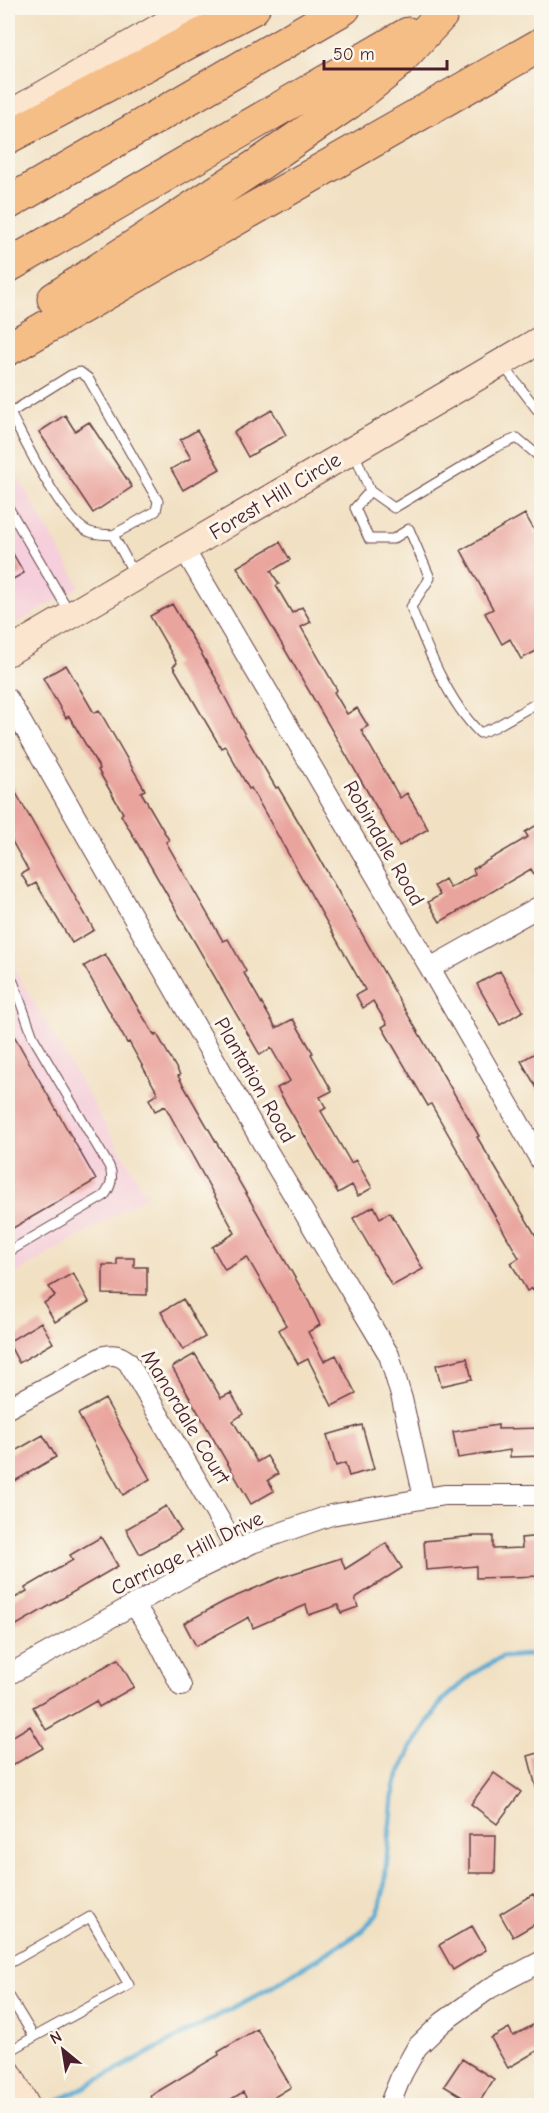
<svg xmlns="http://www.w3.org/2000/svg" width="549" height="2113" font-family="'Comic Neue',sans-serif">
  <rect width="100%" height="100%" fill="#fbf7ec"/>
  <filter id="ink" filterUnits="userSpaceOnUse"><feTurbulence type="fractalNoise" baseFrequency=".0167" numOctaves="2"/><feDisplacementMap in="SourceGraphic" scale="12" xChannelSelector="R" yChannelSelector="G"/><feConvolveMatrix kernelMatrix="1 2 1 2 8 2 1 2 1" color-interpolation-filters="sRGB"/></filter>
  <filter id="wash" filterUnits="userSpaceOnUse"><feTurbulence type="fractalNoise" baseFrequency=".008" numOctaves="4" result="noise"/><feDisplacementMap in="SourceGraphic" scale="24" xChannelSelector="R" yChannelSelector="G"/><feGaussianBlur stdDeviation="1.35" result="paint"/><feColorMatrix in="noise" values="0 0 0 0 0 0 0 0 0 0 0 0 0 0 0 0 0 1.4 0 .05"/><feComposite in="paint" operator="in"/></filter>
  <g filter="url(#wash)">
    <rect width="100%" height="100%" fill="#f1e0c2"/>
    <path fill="#f5cfdb" d="M8,460L80,586L8,628Z
      M8,958L147,1196L8,1278Z"/>
    <g fill="none" stroke-linecap="round" stroke-linejoin="round">
      <path stroke="#56a9d1" stroke-width="5" d="M49,2106L268,1989L361,1932L378,1913L384,1889L394,1787L411,1748L443,1700L474,1673L502,1657L542,1654"/>
    </g>
    <g id="blocks">
      <path fill="#e9a49e" d="M272,410L286,435L248,457L234,432Z
        M65,415L75,431L89,422L132,487L93,513L39,432Z
        M197,430L220,469L183,490L171,469L191,458L180,440Z
        M525,514L537,535L542,532V648L521,659L510,639L502,644L485,613L493,609L461,550Z
        M280,542L290,560L271,571L279,584L276,586L292,613L302,607L311,622L301,627L337,690L334,692L347,714L357,708L368,726L361,730L400,798L407,793L428,829L399,846L237,567Z
        M8,545L24,573L8,582Z
        M172,604L221,687L220,688L245,735L276,788L278,787L304,831L401,1003L479,1136L477,1137L542,1246V1303L533,1288L527,1291L511,1263L519,1258L431,1104L428,1106L382,1027L387,1024L373,1001L363,1008L356,995L365,990L251,788L249,789L225,746L221,748L173,666L177,663L150,616Z
        M66,665L94,713L99,710L145,790L141,792L169,840L166,842L223,941L228,939L246,971L244,973L276,1028L293,1019L313,1053L311,1054L332,1091L320,1097L326,1108L321,1111L351,1163L356,1160L372,1188L358,1196L352,1185L338,1193L277,1088L290,1081L271,1048L260,1055L121,815L123,813L98,770L100,769L69,716L66,718L43,678Z
        M8,779L94,930L72,943L36,883L29,887L21,874L28,870L8,834Z
        M542,822V887L531,869L440,922L428,902L440,895L434,886L445,879L450,888L475,874L473,869L528,837L525,832Z
        M105,954L155,1036L157,1034L180,1075L178,1076L309,1302L320,1325L308,1332L324,1361L336,1355L356,1394L332,1406L308,1359L298,1364L279,1330L286,1325L247,1257L225,1270L212,1247L235,1233L165,1106L155,1111L149,1099L158,1094L129,1042L127,1043L84,966Z
        M500,971L523,1011L500,1025L477,984Z
        M8,1025L96,1180L8,1231Z
        M542,1049V1097L521,1061Z
        M374,1206L380,1218L390,1212L423,1269L392,1286L353,1218Z
        M117,1258H134V1267H147V1295L103,1294V1265H117Z
        M73,1273L89,1302L55,1322L44,1303L55,1296L49,1287Z
        M183,1299L205,1337L183,1350L161,1312Z
        M41,1322L53,1343L19,1363L8,1342Z
        M195,1354L221,1398L231,1393L243,1414L233,1421L257,1462L267,1456L278,1474L268,1480L274,1491L251,1504L172,1367Z
        M467,1358L472,1379L441,1386L436,1365Z
        M105,1399L150,1479L123,1495L78,1414Z
        M362,1425L374,1469L349,1476L345,1463L336,1466L327,1435Z
        M498,1425V1429L542,1428V1456L510,1457V1450L458,1458L453,1432Z
        M43,1435L56,1457L8,1485V1455Z
        M166,1506L181,1531L140,1554L126,1529Z
        M475,1536H493V1549L522,1548L521,1538L542,1536V1576L476,1578V1566L426,1570L424,1541Z
        M101,1537L118,1566L8,1630V1602L27,1591L25,1588L73,1560L70,1555Z
        M386,1543L402,1568L355,1598L358,1607L341,1613L338,1605L309,1615L306,1605L253,1628L249,1617L196,1646L184,1623L225,1601L279,1578L341,1558L345,1569Z
        M118,1659L134,1687L99,1707L96,1701L46,1730L33,1707Z
        M30,1726L43,1748L8,1768V1739Z
        M542,1752V1791H537L528,1756Z
        M494,1773L521,1792L497,1824L471,1804Z
        M469,1835H496L495,1873H469Z
        M533,1894L542,1909V1920L513,1937L500,1914Z
        M472,1926L486,1950L453,1970L439,1945Z
        M542,2020V2048L508,2068L491,2038L509,2028L513,2036Z
        M257,2029L291,2087L260,2106H251L243,2092L220,2106H155L150,2096L219,2055L218,2052Z
        M462,2059L494,2079L477,2106L444,2086Z"/>
    </g>
  </g>
  <g filter="url(#ink)">
    <use href="#blocks" fill-opacity="0" stroke="#633c42" stroke-width="1.5"/>
    <g fill="none" stroke-linecap="round" stroke-linejoin="round">
      <defs>
        <path id="lane" d="M503,365L542,416
          M354,452L370,491L355,508L369,539H393L409,529L430,578L411,607C427,648 448,702 480,733L495,727L542,700
          M370,491L394,508L496,447L517,438L542,459
          M8,507L70,613
          M113,535L156,511L158,501L88,378L80,372L71,375L10,413C24,439 64,524 90,532C97,535 106,534 113,535L135,575
          M8,973L14,984L33,1037L109,1166C114,1176 111,1187 104,1196L8,1252
          M8,1964L90,1917L129,1985L34,2037
          M8,1994L34,2037L8,2052"/>
        <path id="street" d="M184,549L430,968L542,1163
          M8,699L262,1142L389,1355L402,1399L424,1498
          M430,968L542,905
          M8,1408L104,1356C114,1354 120,1355 128,1362L237,1550
          M134,1604L159,1643L181,1686
          M8,1675L190,1573L252,1543L331,1515L444,1495H542
          M389,2106L402,2074L417,2047L443,2022L490,1988L542,1961"/>
        <path id="secondary" d="M8,115L193,8
          M8,652L542,339
          M8,2073L26,2106"/>
        <path id="highway" d="M8,137L253,8
          M8,203L344,8
          M8,266L408,34
          M54,299L261,163L348,103L393,67L441,15
          M8,349L542,44"/>
      </defs>
      <use href="#lane" stroke="#633c42" stroke-width="11"/>
      <use href="#street" stroke="#633c42" stroke-width="22"/>
      <use href="#secondary" stroke="#633c42" stroke-width="29"/>
      <use href="#highway" stroke="#633c42" stroke-width="35"/>
      <use href="#lane" stroke="#fff" stroke-width="9"/>
      <use href="#street" stroke="#fff" stroke-width="20"/>
      <use href="#secondary" stroke="#fbe5cf" stroke-width="27"/>
      <use href="#highway" stroke="#f6be87" stroke-width="33"/>
    </g>
  </g>
  <g text-anchor="middle" stroke-width="6" stroke-linejoin="round" paint-order="stroke">
    <g font-size="21" fill="#4a1f2b" stroke="#fbf7ec">
      <text transform="translate(275 496) rotate(-31)" y="7">Forest Hill Circle</text>
      <text transform="translate(384 843) rotate(60)" y="7">Robindale Road</text>
      <text transform="translate(255 1080) rotate(60)" y="7">Plantation Road</text>
      <text transform="translate(186 1417) rotate(59)" y="7">Manordale Court</text>
      <text transform="translate(187 1553) rotate(-26)" y="7">Carriage Hill Drive</text>
    </g>
  </g>
  <rect width="549" height="2113" fill="none" stroke="#fbf7ec" stroke-width="30"/>
  <g transform="translate(63 2050) rotate(330)" stroke="#fbf7ec" stroke-width="4.5" paint-order="stroke">
  <path d="M0-4.5L10 22L0 15L-10 22Z" fill="#4a1f2b"/>
  <text y="-9" font-size="16" font-weight="bold" text-anchor="middle" fill="#4a1f2b">N</text>
  </g>
  <path d="M324 60v9h123v-9" fill="none" stroke="#4a1f2b" stroke-width="3"/>
  <text x="333" y="60" font-size="18" fill="#4a1f2b" stroke="#fbf7ec" stroke-width="4.5" paint-order="stroke">50 m</text>
</svg>
